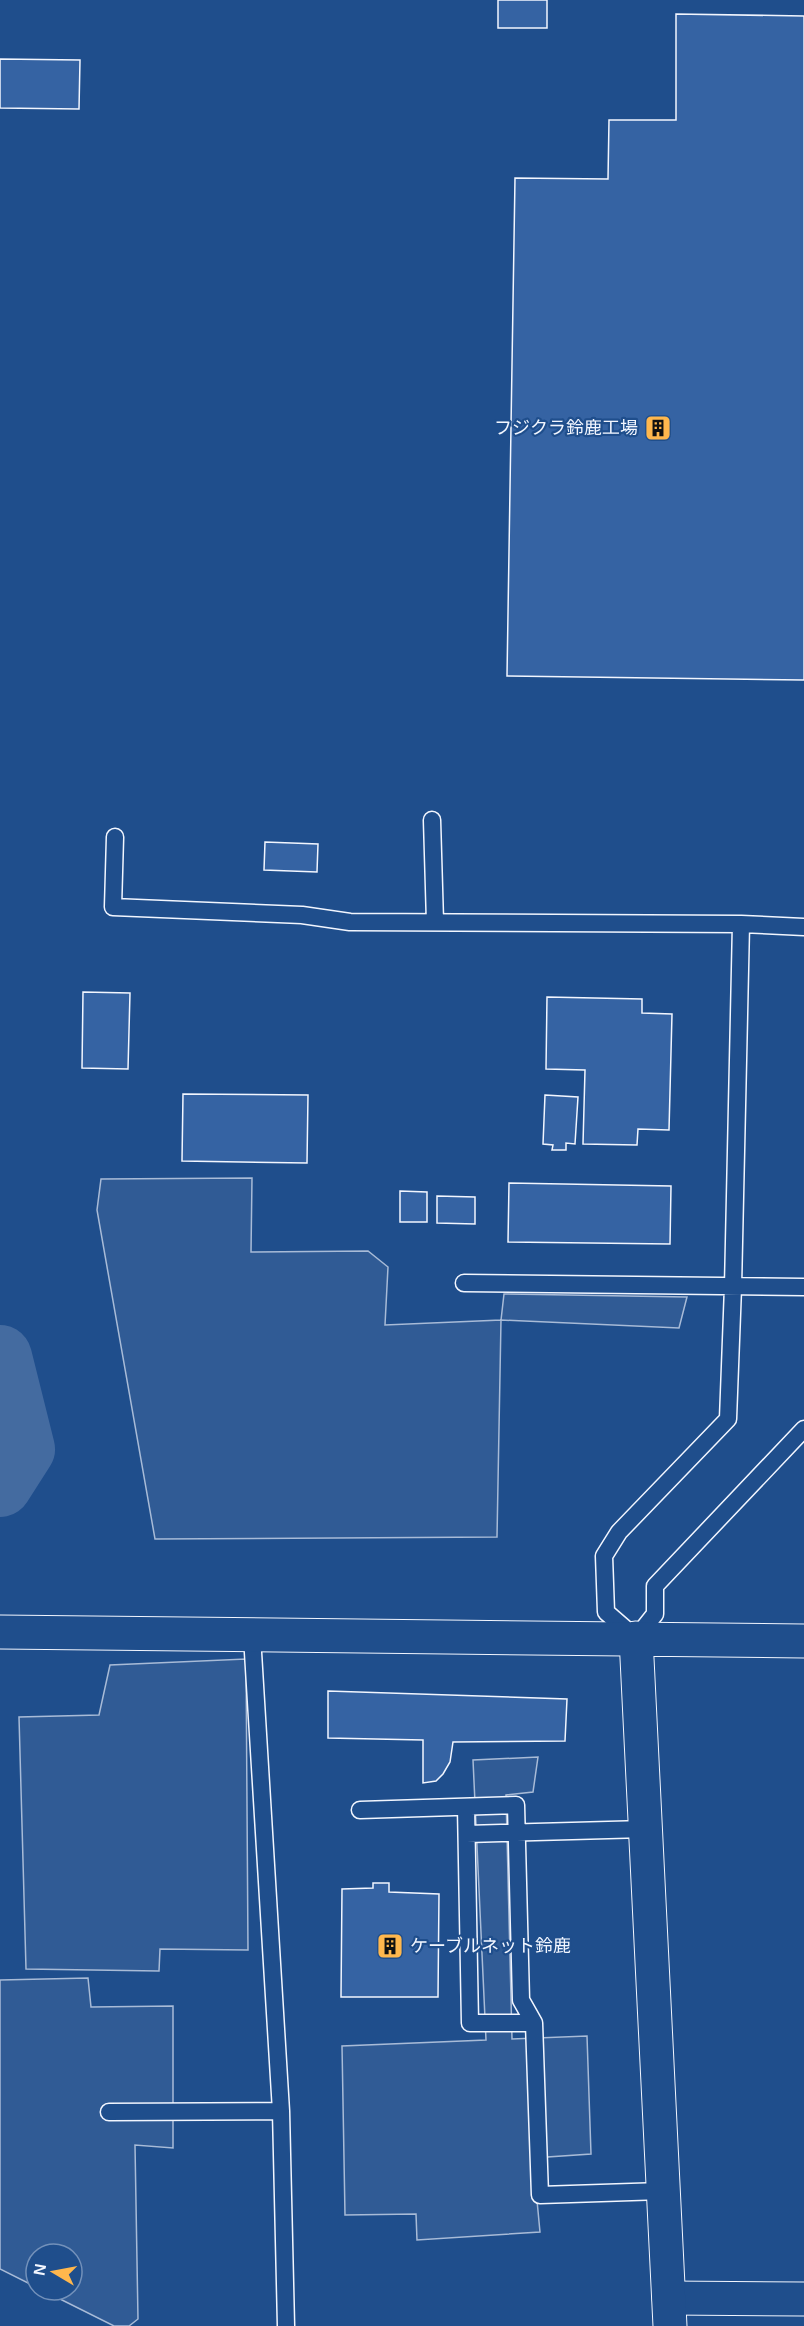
<svg xmlns="http://www.w3.org/2000/svg" width="804" height="2326" font-family="Helvetica,'Noto Sans JP',sans-serif">
  <rect width="100%" height="100%" fill="#1f4e8c"/>
  <path fill="#305b95" stroke="#a8bbd7" stroke-width="1.5" d="M252,1178L251,1252L368,1251L388,1267L385,1325L501,1320L504,1294L687,1297L679,1328L501,1320L497,1537L155,1539L97,1210L101,1179Z
    M246,1659L248,1950L160,1949L159,1971L26,1969L19,1717L99,1715L110,1665Z
    M538,1757L533,1792L506,1795L512,2039L587,2036L591,2154L533,2158L540,2232L417,2240L416,2214L345,2215L342,2046L486,2040L473,1760Z
    M88,1978L91,2007L173,2006V2148L135,2145L138,2319L129,2326H114L42,2290H72V2254H36V2287L0,2269V1980Z"/>
  <g fill="none" stroke-linecap="round" stroke-linejoin="round">
    <path stroke="#446ba0" stroke-width="64" d="M0,1357L23,1449L0,1485"/>
  </g>
  <path fill="#3563a3" stroke="#f2f6ff" stroke-width="1.5" d="M498,0H547V28H498Z
    M676,14L804,16V680L507,676L515,178L608,179L609,120H676Z
    M0,59L80,60L79,109L0,108Z
    M265,842L318,844L317,872L264,870Z
    M83,992L130,993L128,1069L82,1068Z
    M547,997L642,999V1013L672,1014L669,1130L638,1129L637,1145L583,1144L585,1070L546,1069Z
    M183,1094L308,1095L307,1163L182,1161Z
    M545,1095L578,1097L575,1144L566,1143V1150H552L553,1145L543,1144Z
    M509,1183L671,1186L670,1244L508,1242Z
    M400,1191L427,1192V1222H400Z
    M437,1196L475,1197V1224L437,1223Z
    M328,1691L567,1699L565,1741L453,1742L450,1762L443,1774L436,1781L423,1783V1740L328,1738Z
    M373,1883H389V1892L439,1894L438,1997H341L342,1889L373,1888Z"/>
  <g fill="none" stroke-linecap="round" stroke-linejoin="round">
    <defs>
      <path id="lane" d="M432,820L435,922
        M115,837L113,907L302,915L350,922L741,924L804,927
        M741,924L733,1287L728,1419L619,1532L604,1556L606,1612L636,1638L655,1614V1586L804,1429
        M464,1283L804,1287
        M252,1636L281,2111L286,2326
        M466,1807L470,2023H534
        M360,1810L516,1805L521,2000L534,2023L540,2195L662,2191
        M467,1834L645,1829
        M109,2112L281,2111"/>
      <path id="street" d="M669,2298L804,2299"/>
      <path id="secondary" d="M0,1632L804,1641
        M636,1638L670,2326"/>
    </defs>
    <use href="#lane" stroke="#f2f6ff" stroke-width="19"/>
    <use href="#street" stroke="#f2f6ff" stroke-width="35"/>
    <use href="#secondary" stroke="#f2f6ff" stroke-width="35"/>
    <use href="#lane" stroke="#1f4e8c" stroke-width="16"/>
    <use href="#street" stroke="#1f4e8c" stroke-width="33"/>
    <use href="#secondary" stroke="#1f4e8c" stroke-width="33"/>
  </g>
  <defs>
    <symbol id="building-square" viewBox="-11 -11 22 22"><rect x="-9" y="-9" width="18" height="18" rx="4" fill="#ffb74d" stroke="#1f4e8c"/><path d="M-4-6H4V6H1V3H-1V6H-4ZM-2.5-4.3h1.7v1.8h-1.7ZM.8-4.3h1.7v1.8H.8ZM-2.5-1h1.7V.8h-1.7ZM.8-1h1.7V.8H.8Z" fill="#111"/></symbol>
  </defs>
  <g fill-rule="evenodd">
    <use href="#building-square" x="643" y="413" width="30" height="30"/>
    <use href="#building-square" x="375" y="1931" width="30" height="30"/>
  </g>
  <g text-anchor="middle" stroke-width="4.5" stroke-linejoin="round" paint-order="stroke">
    <g font-size="18" fill="#f2f6ff" stroke="#1f4e8c" text-anchor="end">
      <text x="638" y="434">フジクラ鈴鹿工場</text>
      <text x="410" y="1952" text-anchor="start">ケーブルネット鈴鹿</text>
    </g>
  </g>
  <g transform="translate(54 2272) rotate(280)"><circle r="28" fill="#1f4e8c" stroke="#7391ba" stroke-width="1.5"/>
  <path d="M0-4.5L10 22L0 15L-10 22Z" fill="#ffb74d"/>
  <text y="-9" font-size="16" font-weight="bold" text-anchor="middle" fill="#f2f6ff">N</text>
  </g>
</svg>
